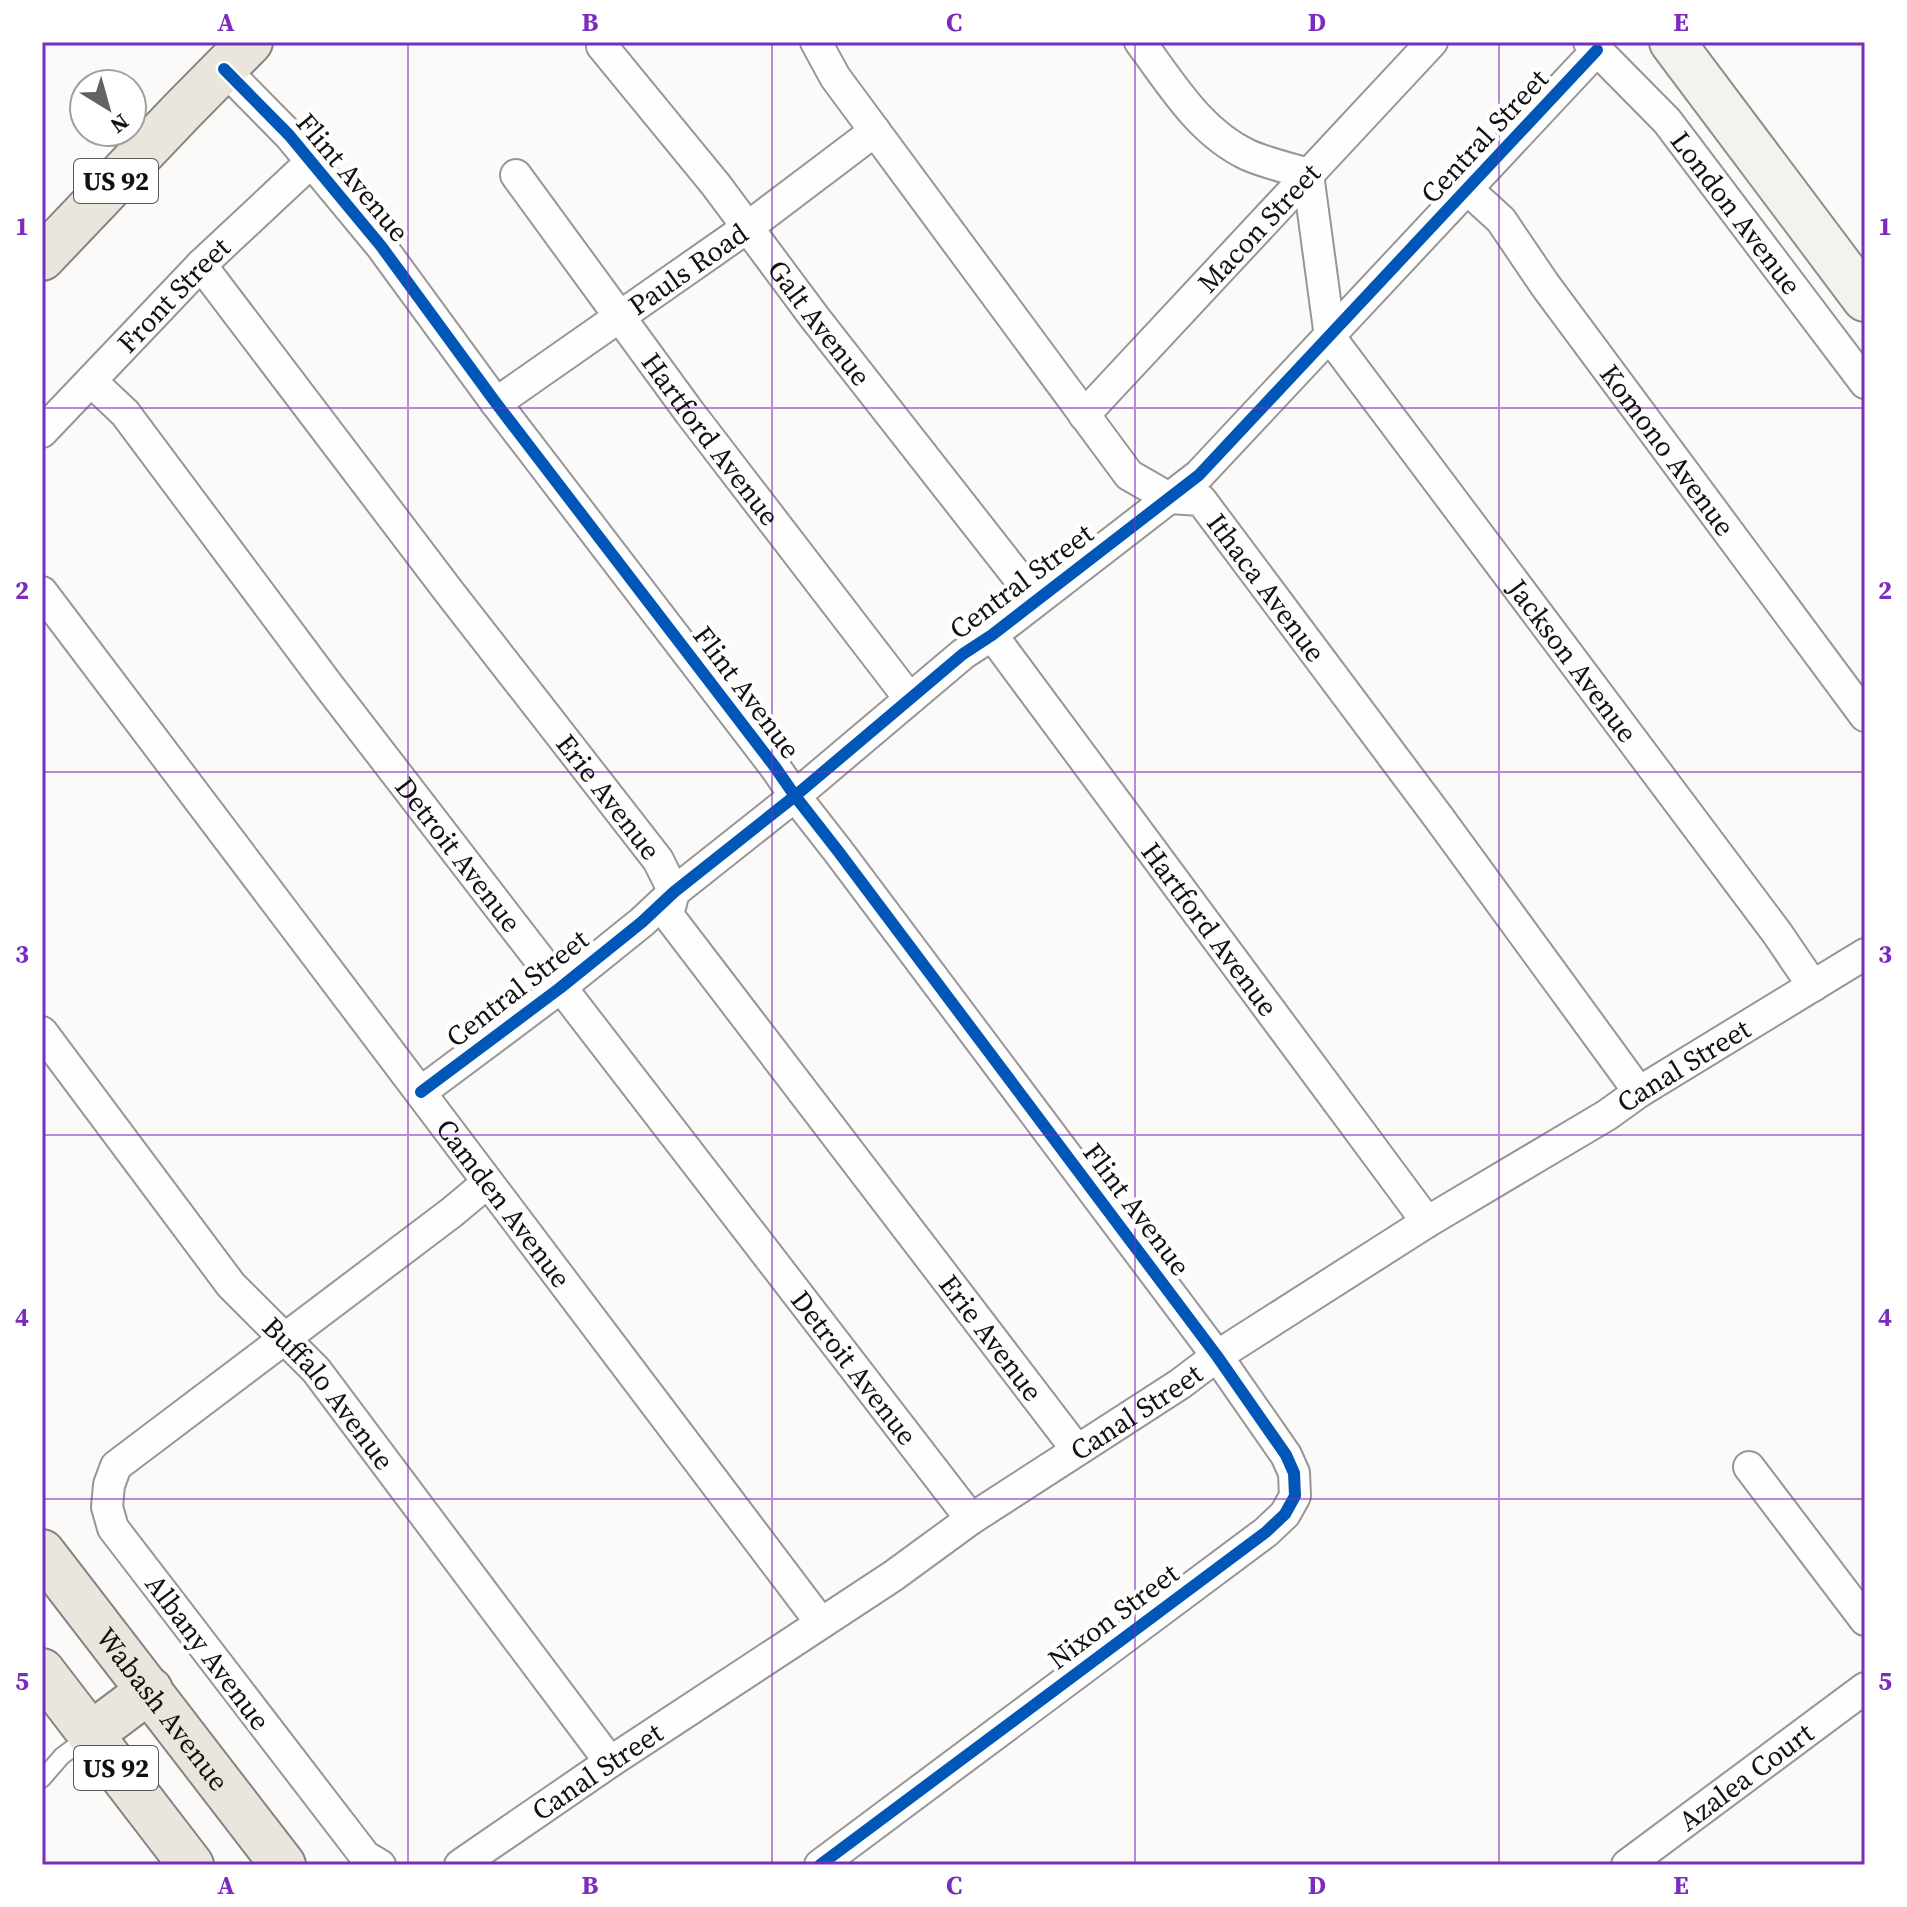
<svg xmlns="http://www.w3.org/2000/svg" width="1907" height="1907" font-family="'Source Serif 4',serif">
  <rect width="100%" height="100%" fill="#fcfaf8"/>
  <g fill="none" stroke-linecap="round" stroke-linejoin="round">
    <defs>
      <path id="lane" d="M42,1779L62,1756L89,1736"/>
      <g id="street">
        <path id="s1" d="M816,42L835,77L1129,475L1169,498L1201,500L1439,818L1639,1092"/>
        <path id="s2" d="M1140,42C1171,83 1199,132 1248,155C1266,163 1289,168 1308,174L1330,337L1777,933L1813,986"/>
        <path id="s3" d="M1589,42L1667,121L1865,383"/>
        <path id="s4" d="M602,46L716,185L815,318L1036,600"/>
        <path d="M224,69L289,135L381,246L496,403L775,767L795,796L838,851L1217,1356L1286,1455L1294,1473L1295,1496L1285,1514L1266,1532L820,1865"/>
        <path id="s5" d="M516,175L690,413L909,698"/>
        <path id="s6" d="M1467,189L1501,220L1545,285L1865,716"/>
        <path id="s7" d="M201,265L450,593L658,860L674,892L668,915L1077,1450"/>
        <path id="s8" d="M91,381L125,413L328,685L971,1519"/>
        <path id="s9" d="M496,403L748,227L875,131"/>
        <path id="s10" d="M1084,415L1432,42"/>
        <path id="s11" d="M42,432L201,265L311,162"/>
        <path id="s12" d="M42,592L821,1623"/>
        <path id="s13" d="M992,635L1427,1222"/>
        <path id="s14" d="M42,1032L231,1285L316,1370L610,1762"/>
        <path d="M421,1092L560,988L642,922L674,892L795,796L963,654L992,635L1199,475L1597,50"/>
        <path d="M1749,1467L1865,1620"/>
        <path d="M380,1865L365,1856L113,1528L107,1507L109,1485L116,1466L451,1213L487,1183"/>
        <path id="s15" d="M460,1865L610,1762L893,1576L971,1519L1180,1384L1217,1356L1427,1222L1607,1115L1639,1092L1865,954"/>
        <path id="s16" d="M1627,1865L1865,1688"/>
      </g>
      <path id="secondary" d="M1672,42L1865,299"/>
      <g id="primary">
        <path d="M42,258L181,112L250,42"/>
        <path id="s17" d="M42,1552L283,1865"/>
        <path d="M42,1671L191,1865"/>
        <path d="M90,1735L150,1690"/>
      </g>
    </defs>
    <use href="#lane" stroke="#979695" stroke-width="20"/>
    <use href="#street" stroke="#979695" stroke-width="34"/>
    <use href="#secondary" stroke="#8d8d8c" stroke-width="48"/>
    <use href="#primary" stroke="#848382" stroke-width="48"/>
    <use href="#lane" stroke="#fffefe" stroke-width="16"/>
    <use href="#street" stroke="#fffefe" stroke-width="30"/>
    <use href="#secondary" stroke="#f4f2ed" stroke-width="44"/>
    <use href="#primary" stroke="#ebe6dd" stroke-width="44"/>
    <defs>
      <path id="cycleway" d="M224,69L289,135L381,246L496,403L775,767L795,796L838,851L1217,1356L1286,1455L1294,1473L1295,1496L1285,1514L1266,1532L820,1865
        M421,1092L560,988L642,922L674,892L795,796L963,654L992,635L1199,475L1597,50"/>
    </defs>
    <use href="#cycleway" stroke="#fff" stroke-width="17"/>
    <use href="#cycleway" stroke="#0057b8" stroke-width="12"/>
  </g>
  <path fill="none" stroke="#7b2cbf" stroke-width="2" stroke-opacity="0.55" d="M408,42V1865M772,42V1865M1135,42V1865M1499,42V1865M42,408H1865M42,772H1865M42,1135H1865M42,1499H1865"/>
  <g text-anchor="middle" stroke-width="8" stroke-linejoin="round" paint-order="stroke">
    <g fill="#fff" stroke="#585858" stroke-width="2">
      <rect x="74" y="159" width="84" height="44" rx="6"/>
      <rect x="74" y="1746" width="84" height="44" rx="6"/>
    </g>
    <g font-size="26" font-weight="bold" fill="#111">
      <text x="116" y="190">US 92</text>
      <text x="116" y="1777">US 92</text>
    </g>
    <g font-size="28" fill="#111" stroke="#fff">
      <text transform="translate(1484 136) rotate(-47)" y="10">Central Street</text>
      <text transform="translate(353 177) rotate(50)" y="10">Flint Avenue</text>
      <text dy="10" stroke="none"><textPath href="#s3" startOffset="226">London Avenue</textPath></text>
      <text dy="10" stroke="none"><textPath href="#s10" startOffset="256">Macon Street</textPath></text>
      <text dy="10" stroke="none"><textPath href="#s9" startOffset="234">Pauls Road</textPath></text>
      <text dy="10" stroke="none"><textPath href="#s11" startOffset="190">Front Street</textPath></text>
      <text dy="10" stroke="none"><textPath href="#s4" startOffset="352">Galt Avenue</textPath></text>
      <text dy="10" stroke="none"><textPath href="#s5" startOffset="328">Hartford Avenue</textPath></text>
      <text dy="10" stroke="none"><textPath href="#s6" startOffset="330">Komono Avenue</textPath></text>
      <text transform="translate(1021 581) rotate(-37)" y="10">Central Street</text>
      <text dy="10" stroke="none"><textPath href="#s1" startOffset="722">Ithaca Avenue</textPath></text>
      <text dy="10" stroke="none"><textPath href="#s2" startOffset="790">Jackson Avenue</textPath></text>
      <text transform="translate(747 692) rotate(53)" y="10">Flint Avenue</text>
      <text dy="10" stroke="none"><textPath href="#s7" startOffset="670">Erie Avenue</textPath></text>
      <text dy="10" stroke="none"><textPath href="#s8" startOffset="600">Detroit Avenue</textPath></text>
      <text dy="10" stroke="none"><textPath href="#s13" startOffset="366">Hartford Avenue</textPath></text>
      <text transform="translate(517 988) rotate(-38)" y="10">Central Street</text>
      <text dy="10" stroke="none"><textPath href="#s15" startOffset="1462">Canal Street</textPath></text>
      <text dy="10" stroke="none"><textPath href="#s12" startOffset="766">Camden Avenue</textPath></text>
      <text transform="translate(1137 1209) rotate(53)" y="10">Flint Avenue</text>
      <text dy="10" stroke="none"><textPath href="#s7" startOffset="1342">Erie Avenue</textPath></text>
      <text dy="10" stroke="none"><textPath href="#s8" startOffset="1248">Detroit Avenue</textPath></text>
      <text dy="10" stroke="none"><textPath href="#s14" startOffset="462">Buffalo Avenue</textPath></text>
      <text dy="10" stroke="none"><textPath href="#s15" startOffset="814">Canal Street</textPath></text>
      <text transform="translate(1113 1616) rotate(-37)" y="10">Nixon Street</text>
      <text transform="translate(208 1652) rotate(53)" y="10">Albany Avenue</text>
      <text dy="10" stroke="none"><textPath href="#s17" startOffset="198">Wabash Avenue</textPath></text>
      <text dy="10" stroke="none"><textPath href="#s15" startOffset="166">Canal Street</textPath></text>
      <text dy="10" stroke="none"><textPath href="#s16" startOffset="148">Azalea Court</textPath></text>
    </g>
  </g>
  <rect width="1907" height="1907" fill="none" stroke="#ffffff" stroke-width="88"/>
  <g transform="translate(108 108) rotate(143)"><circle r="38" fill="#ffffff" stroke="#a0a0a0" stroke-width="2"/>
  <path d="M0-6L14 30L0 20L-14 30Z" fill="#636362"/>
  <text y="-12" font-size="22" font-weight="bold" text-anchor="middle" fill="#111111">N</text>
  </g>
  <rect x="44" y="44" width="1819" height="1819" fill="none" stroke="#7b2cbf" stroke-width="3"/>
  <g font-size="26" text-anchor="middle" font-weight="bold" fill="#7b2cbf">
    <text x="226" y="31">A</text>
    <text x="590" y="31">B</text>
    <text x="954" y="31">C</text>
    <text x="1317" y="31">D</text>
    <text x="1681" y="31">E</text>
    <text x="22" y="235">1</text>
    <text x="1885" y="235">1</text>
    <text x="22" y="599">2</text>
    <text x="1885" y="599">2</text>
    <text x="22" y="963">3</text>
    <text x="1885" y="963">3</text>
    <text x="22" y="1326">4</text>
    <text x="1885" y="1326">4</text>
    <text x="22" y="1690">5</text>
    <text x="1885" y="1690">5</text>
    <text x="226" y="1894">A</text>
    <text x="590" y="1894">B</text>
    <text x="954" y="1894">C</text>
    <text x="1317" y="1894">D</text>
    <text x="1681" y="1894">E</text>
  </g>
</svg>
